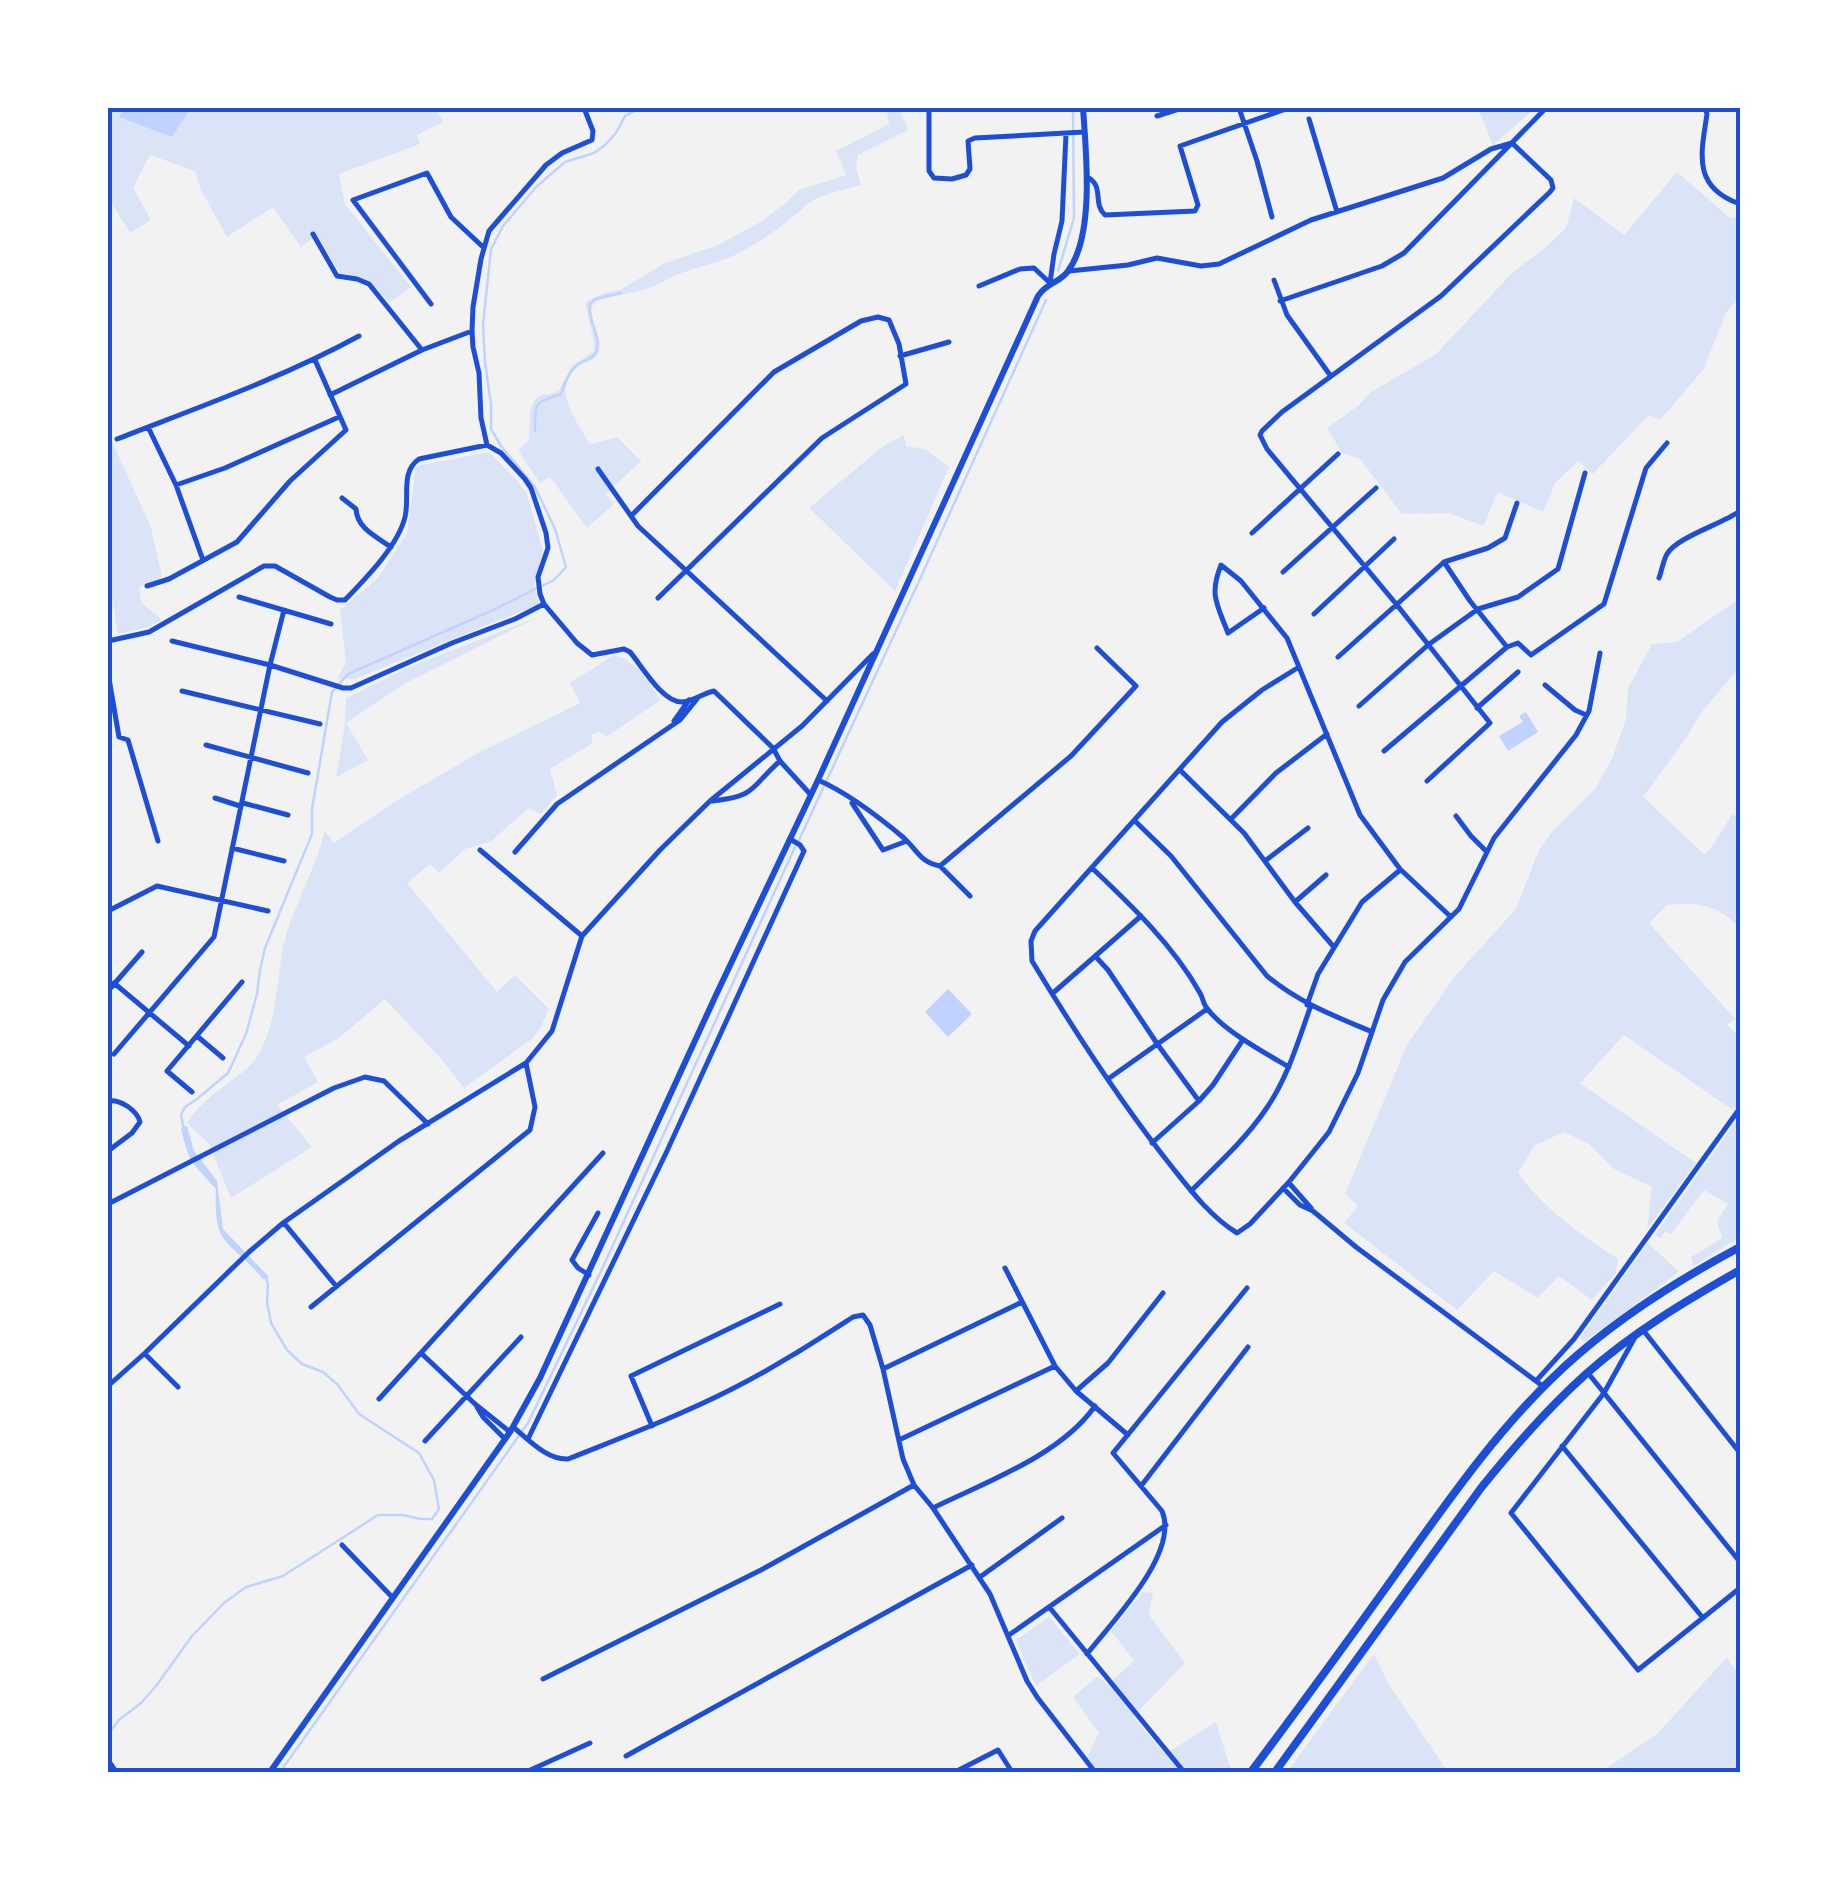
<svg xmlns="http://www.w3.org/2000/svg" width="1848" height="1880" font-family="Commissioner,sans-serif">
  <rect width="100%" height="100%" fill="#f2f2f2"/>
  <path fill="#dbe4f7" d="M108,108H436L443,122L417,135L420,144L339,174L345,204L411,287L390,303C373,283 367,277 340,273L317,235L301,247L273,207L227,237L201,190L195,171L150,155L133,188L151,220L130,233L108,197Z
    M1478,108H1535L1493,145Z
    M899,109L908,130L858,155L856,168L861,185C846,190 824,193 810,202C806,205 803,209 799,212C780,228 757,244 735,255C718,263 701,266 684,272C672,276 661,284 649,288C640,292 601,298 597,301C580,314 605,335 599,351C596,360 589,360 582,364C548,384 576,421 590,444L617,437L641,461L606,494L614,504L587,528L550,477L540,483L518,450L529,440L530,411L534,401L541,395L553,393L559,390L572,366L594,351C595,333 586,319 586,302L604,293L620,290L665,263L718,245L762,221L783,205L799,190L846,175L836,151L889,124L887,112Z
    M1677,172L1730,218L1740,217V295L1726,313L1703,370L1660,420L1649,415L1593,474L1578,461L1555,483L1543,512L1498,492L1483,526L1449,513L1402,514L1360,459L1342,453L1327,428L1358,406L1371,392L1436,354L1514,271L1545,248L1566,228L1574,198L1624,235Z
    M108,433L151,527L162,577L139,587L142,603L162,620L148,627L118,634L108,574Z
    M904,435L906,446L925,449L949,467L895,591L809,508L882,447Z
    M489,452L516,479L527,494L543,551L534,585L539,604L355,679H337L346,662L340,610L378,578L407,533L416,466Z
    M1740,598V667L1700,714L1687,737L1643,797L1704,854L1711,848L1733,813L1740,821V927C1715,904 1700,902 1667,905L1649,923L1735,1019L1727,1025L1740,1037V1101L1734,1111L1624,1035L1580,1083L1696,1163L1647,1229L1652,1187L1614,1169L1589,1144L1564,1132L1534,1146L1518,1173C1545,1210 1580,1234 1618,1259L1616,1273L1592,1300L1559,1276L1538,1298L1494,1271L1457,1310L1344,1223L1358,1206L1345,1194L1407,1045L1455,976L1516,909L1539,850L1552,832L1595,789L1612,759L1626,719L1628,688L1652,644L1677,642Z
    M540,616L404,684L346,723L368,760L336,777L345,723L346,698L412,666Z
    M614,655C637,660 648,683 661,700L606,737L599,732L591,735L593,743L550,769L557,795L541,814L529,808L490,842L465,849L439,873L430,864L407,883L497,992L515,975L549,1009L542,1025L533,1038L464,1088L443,1061L385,999L339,1038L304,1057L318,1082L277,1105L312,1147L231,1198L209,1144L187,1123C198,1105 215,1093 232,1080C240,1074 249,1068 255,1060C282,1019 274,970 289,925C301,894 316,864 325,831L334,843L396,801L476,754L580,703L570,683Z
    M1740,1116V1237L1694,1266L1691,1257L1722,1238L1717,1221L1728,1204L1704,1190L1671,1234L1665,1231L1661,1238L1655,1235Z
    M1648,1243L1679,1272L1584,1342L1580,1338Z
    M1143,1592L1153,1593L1149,1615L1185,1663L1133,1717L1165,1754L1216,1722L1229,1764L1234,1772H1099L1087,1757L1099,1733L1073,1697L1098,1676L1107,1685L1134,1661L1111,1631Z
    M1049,1617L1080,1654L1036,1686L1016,1640Z
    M1374,1654L1388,1683L1448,1772H1287Z
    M1727,1657L1740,1678V1772H1601L1658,1733Z"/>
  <path fill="#bfd3fe" d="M125,108H191L172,137L119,117Z
    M1526,712L1538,732L1508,751L1499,736L1523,722L1519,716Z
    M948,989L972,1014L948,1037L925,1012Z
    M187,1126L194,1151L217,1181L223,1229L269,1277L263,1279C229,1238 213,1249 216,1189C193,1163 189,1164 181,1128Z"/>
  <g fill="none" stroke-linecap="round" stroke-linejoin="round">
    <path stroke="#bfd3fe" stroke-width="2.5" d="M1058,271L1074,218L1073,108
      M535,431C535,400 534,404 561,394C565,383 568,373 577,365C583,360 593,360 596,352C602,337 587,319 590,304L595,299L621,293
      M799,840L920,579L1046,300
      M184,1129L181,1115L185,1107L197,1099L228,1073L246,1034L257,994L260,970L265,948L312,834V809L332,692L348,674L491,611L554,580L566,567L555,529L535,487L501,446L491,429V404L485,362L483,325L491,249L503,226L536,187L565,162L594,153L605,145L616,133L625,116L640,108
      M108,1734L119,1720L141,1703L156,1686L192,1636L224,1603L246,1587L283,1576L378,1515H403L420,1519H432L439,1509L434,1480L419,1453L359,1414L338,1385L323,1372L302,1364L287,1350L271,1323L267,1302L268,1284L266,1278
      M280,1772L528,1423L602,1269L795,847"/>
    <path stroke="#1d4ed8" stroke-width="5" d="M584,108L593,131L592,140L562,153L546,165L489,231L481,259L473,307L472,331L473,347L479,373L481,418L487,445L501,453L525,479L531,488L546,533L548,548L538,577L540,594L544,604L577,643L592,655L624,649L630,652C642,666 662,702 682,702C694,701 703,693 714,691L773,748L780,761L811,795
      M929,108V171L934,178L952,179L966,175L970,169L968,141L975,138L1084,132
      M1239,108L1257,161L1272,217
      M1705,108L1707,114C1701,154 1692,187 1740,204
      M1157,116L1182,108
      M1309,119L1337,212
      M1087,177C1105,186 1092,203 1105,215L1195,211L1198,205L1180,146L1289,108
      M313,234L337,276L357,279L369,284L422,350
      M1069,271L1128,265L1157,258L1201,266L1219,264L1311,220L1443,178L1491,149L1512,143
      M1274,280L1287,315L1330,375
      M1050,283L1054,254L1062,221L1066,134
      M979,286L1020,269L1034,268L1050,283
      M1280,301L1382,266L1404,253L1546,108
      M431,304L353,200L427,173L451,217L483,247
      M900,356L949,342
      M330,395L422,350L472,331
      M148,427L176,485L203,560
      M117,439C199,407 282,378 359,336
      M598,469L638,526L827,701
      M176,485L225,468L339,417
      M342,498L356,509C357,528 375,536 391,547
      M631,516L774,372L861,321L878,317L889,320L899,344L906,384L822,438L658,598
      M1252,533L1338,454
      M1444,562L1470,601L1507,647
      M1283,572L1376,488
      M1659,578C1662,570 1663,561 1667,554C1677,537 1722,524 1740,511
      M147,586L169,579L237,542L290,481L346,430L315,360
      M239,597L331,624
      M1264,608L1228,633C1217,604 1209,595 1221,565L1241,581L1287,638L1360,815L1400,869L1451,917
      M1314,614L1394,539
      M108,641L149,632L264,566H275L330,597L337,600H345C365,579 398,546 405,517C410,497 400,472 419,459L487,445
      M172,641L270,665L343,688H351L452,643L515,619L544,604
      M1507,647L1518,643L1531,655L1604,604L1646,468L1667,443
      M1338,657L1444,562L1488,548L1505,538L1517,503
      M1299,667L1262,690L1222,722L1035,931L1031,941L1032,961C1075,1032 1120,1102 1172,1167C1191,1191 1211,1217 1237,1233L1250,1224L1289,1182L1329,1132L1358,1073L1383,1000L1405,962L1459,909L1494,838L1576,735L1589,711L1600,653
      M108,673L119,737L128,740L158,841
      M1545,685L1575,710L1586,715
      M182,691L320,724
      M1359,706L1428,645L1478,609L1518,597L1558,569L1585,473
      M1477,708L1518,672
      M674,721L689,700
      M206,745L308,773
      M1384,751L1507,647
      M1180,770L1244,833L1295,902L1333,946
      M818,780C848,793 879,817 904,838C918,851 920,862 940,866L1071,756L1136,686L1097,648
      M1427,781L1490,723L1397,605L1267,449L1260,435L1262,431L1282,412L1441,296L1550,192L1553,188L1551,180L1512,143
      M215,798L240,806
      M713,801C758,796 750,787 780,761
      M243,803L288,815
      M852,803L883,850L907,841
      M1456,816L1471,836L1486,851
      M1232,818L1276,773L1327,734
      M1135,821L1171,856L1267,976C1300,1003 1332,1015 1370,1031
      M232,848L284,861
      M480,850L582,936
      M515,852L557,804L680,720L697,699
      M1265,861L1308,828
      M940,866L970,896
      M1092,868C1131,905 1173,945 1200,993C1203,998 1203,1003 1206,1007C1222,1030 1265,1053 1289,1067
      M1295,902L1326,875
      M108,911L157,886L268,911
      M1096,957L1108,970L1158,1045L1199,1101
      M114,983L189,1046
      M108,991L142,952
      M1053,993L1141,916
      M1307,1005L1318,974L1362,902L1400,870
      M197,1036L223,1058
      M114,1054L214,937L270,665L284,610
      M1108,1079L1207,1009
      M192,1092L167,1071L242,982
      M108,1101C120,1099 137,1110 140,1122L132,1133L108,1151
      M1152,1143L1199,1101L1213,1085L1242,1041
      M1289,1183L1311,1208
      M1283,1188L1300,1205L1313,1211L1356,1247L1544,1387
      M1191,1191C1217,1165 1245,1140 1266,1109C1287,1079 1298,1042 1310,1008
      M108,1204L334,1088L365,1077L384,1081L428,1124
      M284,1223L336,1286
      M1005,1268L1055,1366L1076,1391L1128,1435
      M589,1275L578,1268L572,1260L598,1213
      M311,1307L530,1130L535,1107L526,1063
      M1643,1330L1740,1453
      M1634,1339L1604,1393L1511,1513L1638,1670L1740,1588
      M421,1353L475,1404L510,1432
      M145,1354L178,1387
      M883,1369L1022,1302
      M1588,1373L1740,1562
      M1536,1381L1574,1339L1740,1108
      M108,1386L145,1353L249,1252L283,1223L399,1141L526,1063L552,1031L582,936L660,850L710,801L802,726L873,654
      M1076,1391L1108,1363L1163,1293
      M379,1399L603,1153
      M477,1407L483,1417L505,1439
      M652,1426L631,1376L780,1304
      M513,1427C529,1440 547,1460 568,1459C623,1437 679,1416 732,1389C774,1368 814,1342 853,1317L863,1315L870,1325L883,1369L903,1459L914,1485L933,1508L990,1594L1027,1681L1037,1697L1095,1772
      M528,1439L667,1151L804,851L800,845L790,839
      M899,1440L1055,1366
      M425,1441L521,1337
      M1562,1446L1703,1618
      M1141,1486L1248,1347
      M933,1508C986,1482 1061,1455 1095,1406
      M342,1545L393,1598
      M980,1577L1062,1518
      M1050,1608L1184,1772
      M1009,1635L1166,1525
      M1087,1654C1111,1623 1180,1553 1162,1511L1113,1453L1247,1288
      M543,1679L761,1570L914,1485
      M626,1756L972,1565
      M108,1760L116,1772
      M526,1772L590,1743
      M955,1772L998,1750L1012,1772"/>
    <path stroke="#1d4ed8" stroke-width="6" d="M270,1772L510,1432L540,1378L716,995L818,780L1038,296C1047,282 1060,283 1068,271C1095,235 1086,151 1083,108"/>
    <path stroke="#1d4ed8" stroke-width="8" d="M1251,1772C1301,1705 1351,1637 1400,1568C1450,1498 1500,1426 1564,1367C1616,1319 1678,1280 1740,1247
      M1275,1772L1481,1488C1513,1448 1547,1409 1586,1374C1632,1333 1687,1300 1740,1270"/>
  </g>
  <rect width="1848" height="1880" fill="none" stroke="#ffffff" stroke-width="220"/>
  <rect x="110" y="110" width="1628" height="1660" fill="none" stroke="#1d4ed8" stroke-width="4"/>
</svg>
